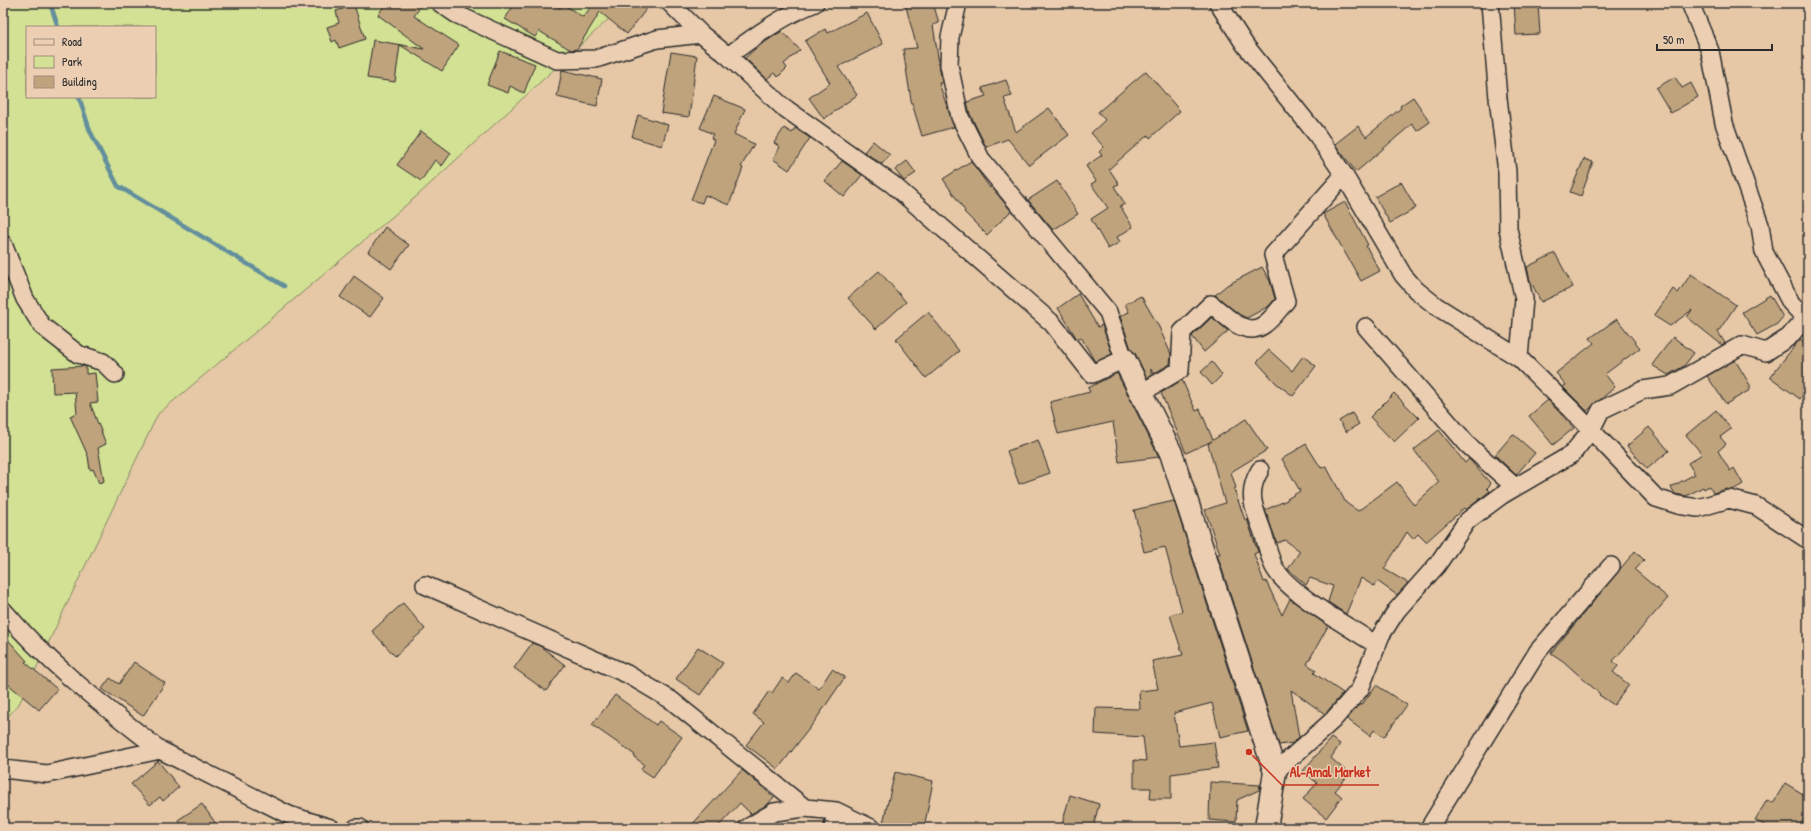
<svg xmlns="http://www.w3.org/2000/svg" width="1811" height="831" font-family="'Patrick Hand',sans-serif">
  <rect width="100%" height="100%" fill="#e6c8a7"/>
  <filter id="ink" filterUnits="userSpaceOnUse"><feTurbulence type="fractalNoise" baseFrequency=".025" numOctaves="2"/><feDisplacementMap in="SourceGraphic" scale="8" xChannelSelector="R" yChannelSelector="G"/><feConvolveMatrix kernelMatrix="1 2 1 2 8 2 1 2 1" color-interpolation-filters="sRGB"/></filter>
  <g filter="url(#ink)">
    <path fill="#d3e194" stroke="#7f8660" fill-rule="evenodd" d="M3,3H626L418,195L158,414L19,704L3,722ZM27,27H155V97H27Z"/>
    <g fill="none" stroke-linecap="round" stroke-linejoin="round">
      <path stroke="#638f9d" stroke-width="4.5" d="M50,3L58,27
        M79,97L90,131L118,186L284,286"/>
    </g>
    <path fill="#bfa37d" stroke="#2b2b2b" d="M386,3H423L414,16L459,45L442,71L400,45L395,82L367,78L373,40L424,49L378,15Z
      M515,3H552L560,8L563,4L583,17L592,6L588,3H651L627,34L600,12L577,49L571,50L539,31L535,37L505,19Z
      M905,3H933L939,23L933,25L942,83H939L954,127L922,136L911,100L903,49L917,48Z
      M1514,3H1538L1540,34L1516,35Z
      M354,5L365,39L339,48L336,40L332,42L327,27L339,23L336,11Z
      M867,13L883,44L838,67L857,95L824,119L809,98L830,83L805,41L825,29L828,33Z
      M782,31L800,50L784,64L787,68L778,77L774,73L767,79L745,58L756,48Z
      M500,51L535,64L524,93L510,86L508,93L487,85Z
      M671,52L697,56L689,117L661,113Z
      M562,70L602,79L597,106L557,97Z
      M1146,71L1180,111L1150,138L1148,135L1109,169L1119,184L1114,186L1125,204L1120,206L1133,227L1117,237L1120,242L1108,249L1091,219L1108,208L1091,184L1096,181L1086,166L1102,155L1099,152L1104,147L1091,133L1105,120L1098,112Z
      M1675,77L1682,88L1691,83L1698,97L1671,113L1656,88Z
      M1006,80L1012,96L1004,98L1016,132L1049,108L1069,135L1029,165L1008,139L986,147L970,114L967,102L986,96L982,88Z
      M714,96L745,109L734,134L754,144L741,167L743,168L729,205L705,195L702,203L691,200L714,140L711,138L713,134L700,128Z
      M1413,97L1430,122L1417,131L1412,124L1356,172L1335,144L1358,126L1366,137L1401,108L1400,106Z
      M638,115L668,125L662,146L632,137Z
      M784,128L792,133L795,128L810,138L789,170L773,159L780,147L774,143Z
      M421,131L451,153L442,166L435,160L421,181L397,165Z
      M873,141L890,155L882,164L864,152Z
      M1584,159L1593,162L1581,196L1570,192Z
      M842,161L862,175L844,197L825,181Z
      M907,161L916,173L904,181L895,170Z
      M971,161L990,188L991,186L1011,211L987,235L964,212L965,211L943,179Z
      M1057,181L1078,214L1053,230L1028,200Z
      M1401,182L1416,208L1390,223L1375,197Z
      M1345,202L1368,245L1366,246L1380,271L1361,281L1323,214Z
      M385,227L409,245L391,269L368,252Z
      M1555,253L1573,287L1541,302L1530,280L1527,267Z
      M1262,267L1270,281L1275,299L1269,306L1247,318L1240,315L1215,295L1227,285Z
      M879,271L906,302L876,329L848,298Z
      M1691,274L1736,305L1718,332L1725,343L1722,345L1687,317L1692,310L1670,326L1654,316L1673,289L1678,293Z
      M354,276L384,298L370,317L340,297Z
      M1078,294L1098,327L1102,325L1112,354L1095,362L1081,337L1077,339L1058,308Z
      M1770,295L1783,317L1777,324L1757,335L1742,312Z
      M1141,296L1158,325L1171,354L1170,364L1153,374L1151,369V375L1147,378L1135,353L1131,349L1120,316L1129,312L1125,304Z
      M928,312L959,351L926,378L896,339Z
      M1212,317L1228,331L1204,352L1192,336Z
      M1617,319L1640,348L1605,374L1615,387L1587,411L1563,387L1566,385L1556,373L1594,343L1590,338Z
      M1673,337L1694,353L1684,366L1668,375L1652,365Z
      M1800,339L1808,345V389L1800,399L1770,377Z
      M1269,350L1292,371L1303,356L1316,366L1293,396L1276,383L1257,362Z
      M1735,360L1750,385V390L1726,404L1707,376Z
      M1212,362L1222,375L1212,385L1201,372Z
      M84,366L86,367V374L95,373L98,402L90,403L106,444L98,448L104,481L99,483L93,469L90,470L88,456L70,416L77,413L75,392L53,393L52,368Z
      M1117,373L1159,457L1119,462L1113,422L1058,434L1050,402L1090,392L1088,388Z
      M1182,380L1196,411L1200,409L1213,440L1246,419L1267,450L1231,472L1236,488L1234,489L1245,520L1247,519L1258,552L1254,554L1264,582L1266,581L1282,615L1290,599L1328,626L1307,664L1316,670L1314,673L1343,693L1325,714L1291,690L1299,737L1293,743L1279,745L1217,554H1220L1205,510L1225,503L1208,444L1212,441L1186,453L1161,393Z
      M1394,393L1419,418L1394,442L1370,417Z
      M1548,400L1574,428L1553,445L1529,416Z
      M1716,410L1731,429L1720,437L1726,444L1718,451L1730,471L1734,468L1743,484L1733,490L1726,489L1713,493L1709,486L1704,489L1703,487L1686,496L1675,494L1671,487L1695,474L1688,463L1702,454L1686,435Z
      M1352,413L1359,424L1346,432L1339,421Z
      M1649,427L1669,451L1647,469L1627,446Z
      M1439,430L1465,463L1469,459L1491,484L1487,488L1490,491L1466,510L1464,508L1426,542L1418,534L1413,539L1407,532L1384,569L1408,583L1397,595L1377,581L1374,586L1361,578L1346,614L1328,602L1333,586L1310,578L1306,585L1288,569L1300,551L1285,540L1277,543L1265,510L1287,500V499L1300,491L1282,459L1306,444L1321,468L1326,466L1346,503L1358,511L1397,482L1414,505L1439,482L1414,450Z
      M1513,434L1535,453L1516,475L1495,455Z
      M1038,440L1050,473L1019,484L1007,451Z
      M1174,501L1248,731L1220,737L1212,703L1174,713L1179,746L1214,742L1218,768L1171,774V799H1150L1151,788H1134V760L1146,761L1143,737L1095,734L1096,708L1140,709L1139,691L1158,689L1152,661L1183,655L1170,615L1182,611L1165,547L1144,552L1134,510Z
      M1635,551L1644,560L1635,570L1668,598L1613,661L1618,666L1613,672L1629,685L1614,705L1599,695L1600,694L1563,661L1551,653Z
      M403,603L425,629L395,656L372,631Z
      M3,634L27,661L25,662L57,689L39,710L3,680Z
      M532,643L540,646L565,665L546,691L514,668Z
      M698,647L723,663L700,695L676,679Z
      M134,662L165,683L143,716L102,689L110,678L119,684Z
      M832,669L845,677L815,721L778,769L746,745L764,722L753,714L769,691L772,693L782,678L789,683L796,673L819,689Z
      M1376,685L1407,705L1384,737L1374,730L1370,736L1347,719L1360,704L1361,706Z
      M615,695L656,725L659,721L682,737L653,777L641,769L644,764L634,757L635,755L592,725Z
      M1331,738L1340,744L1331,758L1349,774L1335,791L1342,797L1326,818L1303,799L1317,783L1303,771Z
      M158,761L179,787L163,801L160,797L150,805L131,784Z
      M742,770L774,797L768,804L751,814L740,803L717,828H689Z
      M895,772L933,781L924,828H904L883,823Z
      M1210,782L1260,785L1259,790L1237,800L1236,822L1209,820Z
      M1785,783L1808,797V812L1798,828H1769L1755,820L1767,800L1773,803Z
      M1070,795L1099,804L1093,828H1061Z
      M202,804L219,828H184L178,820Z"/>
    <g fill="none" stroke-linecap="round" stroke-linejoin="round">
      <defs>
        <path id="minor" d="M440,3L456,14L557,60L596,59L657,39L701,34
          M670,3L701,34L728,56C755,36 784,15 815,3
          M1218,3L1245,45L1317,135L1344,175L1403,275L1416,290L1436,306L1519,358L1572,410L1656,498L1678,505L1698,508L1729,499L1756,506L1808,540
          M1490,3L1498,98L1507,172L1508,229L1524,299L1519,358
          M1690,3L1710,51L1724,123L1760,225L1764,252L1791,303L1808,321
          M728,56L782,106L892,184L1052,323L1092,374L1124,359L1108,312L981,159L960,117L949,65L950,37L958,3
          M3,244L25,299L42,326L78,354L103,362L115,374
          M1366,327L1468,445L1515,487
          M1141,393L1180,370L1182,332L1211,304C1226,315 1243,337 1262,326C1271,321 1279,309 1286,301L1273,255L1344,175
          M1260,470C1247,491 1253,506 1261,527C1266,540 1268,553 1273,565C1285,592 1351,628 1377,645
          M425,585L627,674L671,700L805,808
          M3,610C48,664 105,707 160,750
          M3,769L47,774L160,750L289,815L331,828
          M1275,772L1333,720L1360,689L1381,635L1397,610L1437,565L1467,521L1502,495L1572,454L1591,430L1601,410L1643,390L1670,386L1742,345L1766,352L1789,337L1805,318
          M356,828H360
          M747,828L774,812L805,808L836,811L871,828
          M833,828L836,811
          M1429,828L1538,651L1611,566"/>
        <path id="tertiary" d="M1124,359L1171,453L1275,772L1266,828"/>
      </defs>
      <use href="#minor" stroke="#2b2b2b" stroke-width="20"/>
      <use href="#tertiary" stroke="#2b2b2b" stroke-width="25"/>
      <use href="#minor" stroke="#eccfb3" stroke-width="17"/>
      <use href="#tertiary" stroke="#eccfb3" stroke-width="22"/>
    </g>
  </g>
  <path fill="none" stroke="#c8321e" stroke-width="1.5" d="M1249 752L1282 785H1379"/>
  <circle fill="#c8321e" stroke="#eccfb3" stroke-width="1.5" cx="1249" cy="752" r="4"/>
  <g font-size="14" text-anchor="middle" font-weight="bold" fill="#c8321e" stroke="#eccfb3" stroke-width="3" stroke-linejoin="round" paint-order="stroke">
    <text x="1330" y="777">Al-Amal Market</text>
  </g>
  <rect width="1811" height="831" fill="none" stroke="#eccfb3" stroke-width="16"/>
  <rect x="8" y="8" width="1795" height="815" fill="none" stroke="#2b2b2b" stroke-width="1.5" filter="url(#ink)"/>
  <rect x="26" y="26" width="130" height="72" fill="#eccfb3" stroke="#9f8d7d"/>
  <rect x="34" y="39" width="20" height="6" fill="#eccfb3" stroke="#9f8d7d"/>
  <text x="62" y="46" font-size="12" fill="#2b2b2b">Road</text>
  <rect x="34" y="56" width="20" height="12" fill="#d3e194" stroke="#9f8d7d"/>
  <text x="62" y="66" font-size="12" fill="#2b2b2b">Park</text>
  <rect x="34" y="76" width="20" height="12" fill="#bfa37d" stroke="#9f8d7d"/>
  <text x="62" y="86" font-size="12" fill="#2b2b2b">Building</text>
  <path d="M1657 44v6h115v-6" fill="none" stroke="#2b2b2b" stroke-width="2"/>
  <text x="1663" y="44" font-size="12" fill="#2b2b2b" stroke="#eccfb3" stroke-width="3" paint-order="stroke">50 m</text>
</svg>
